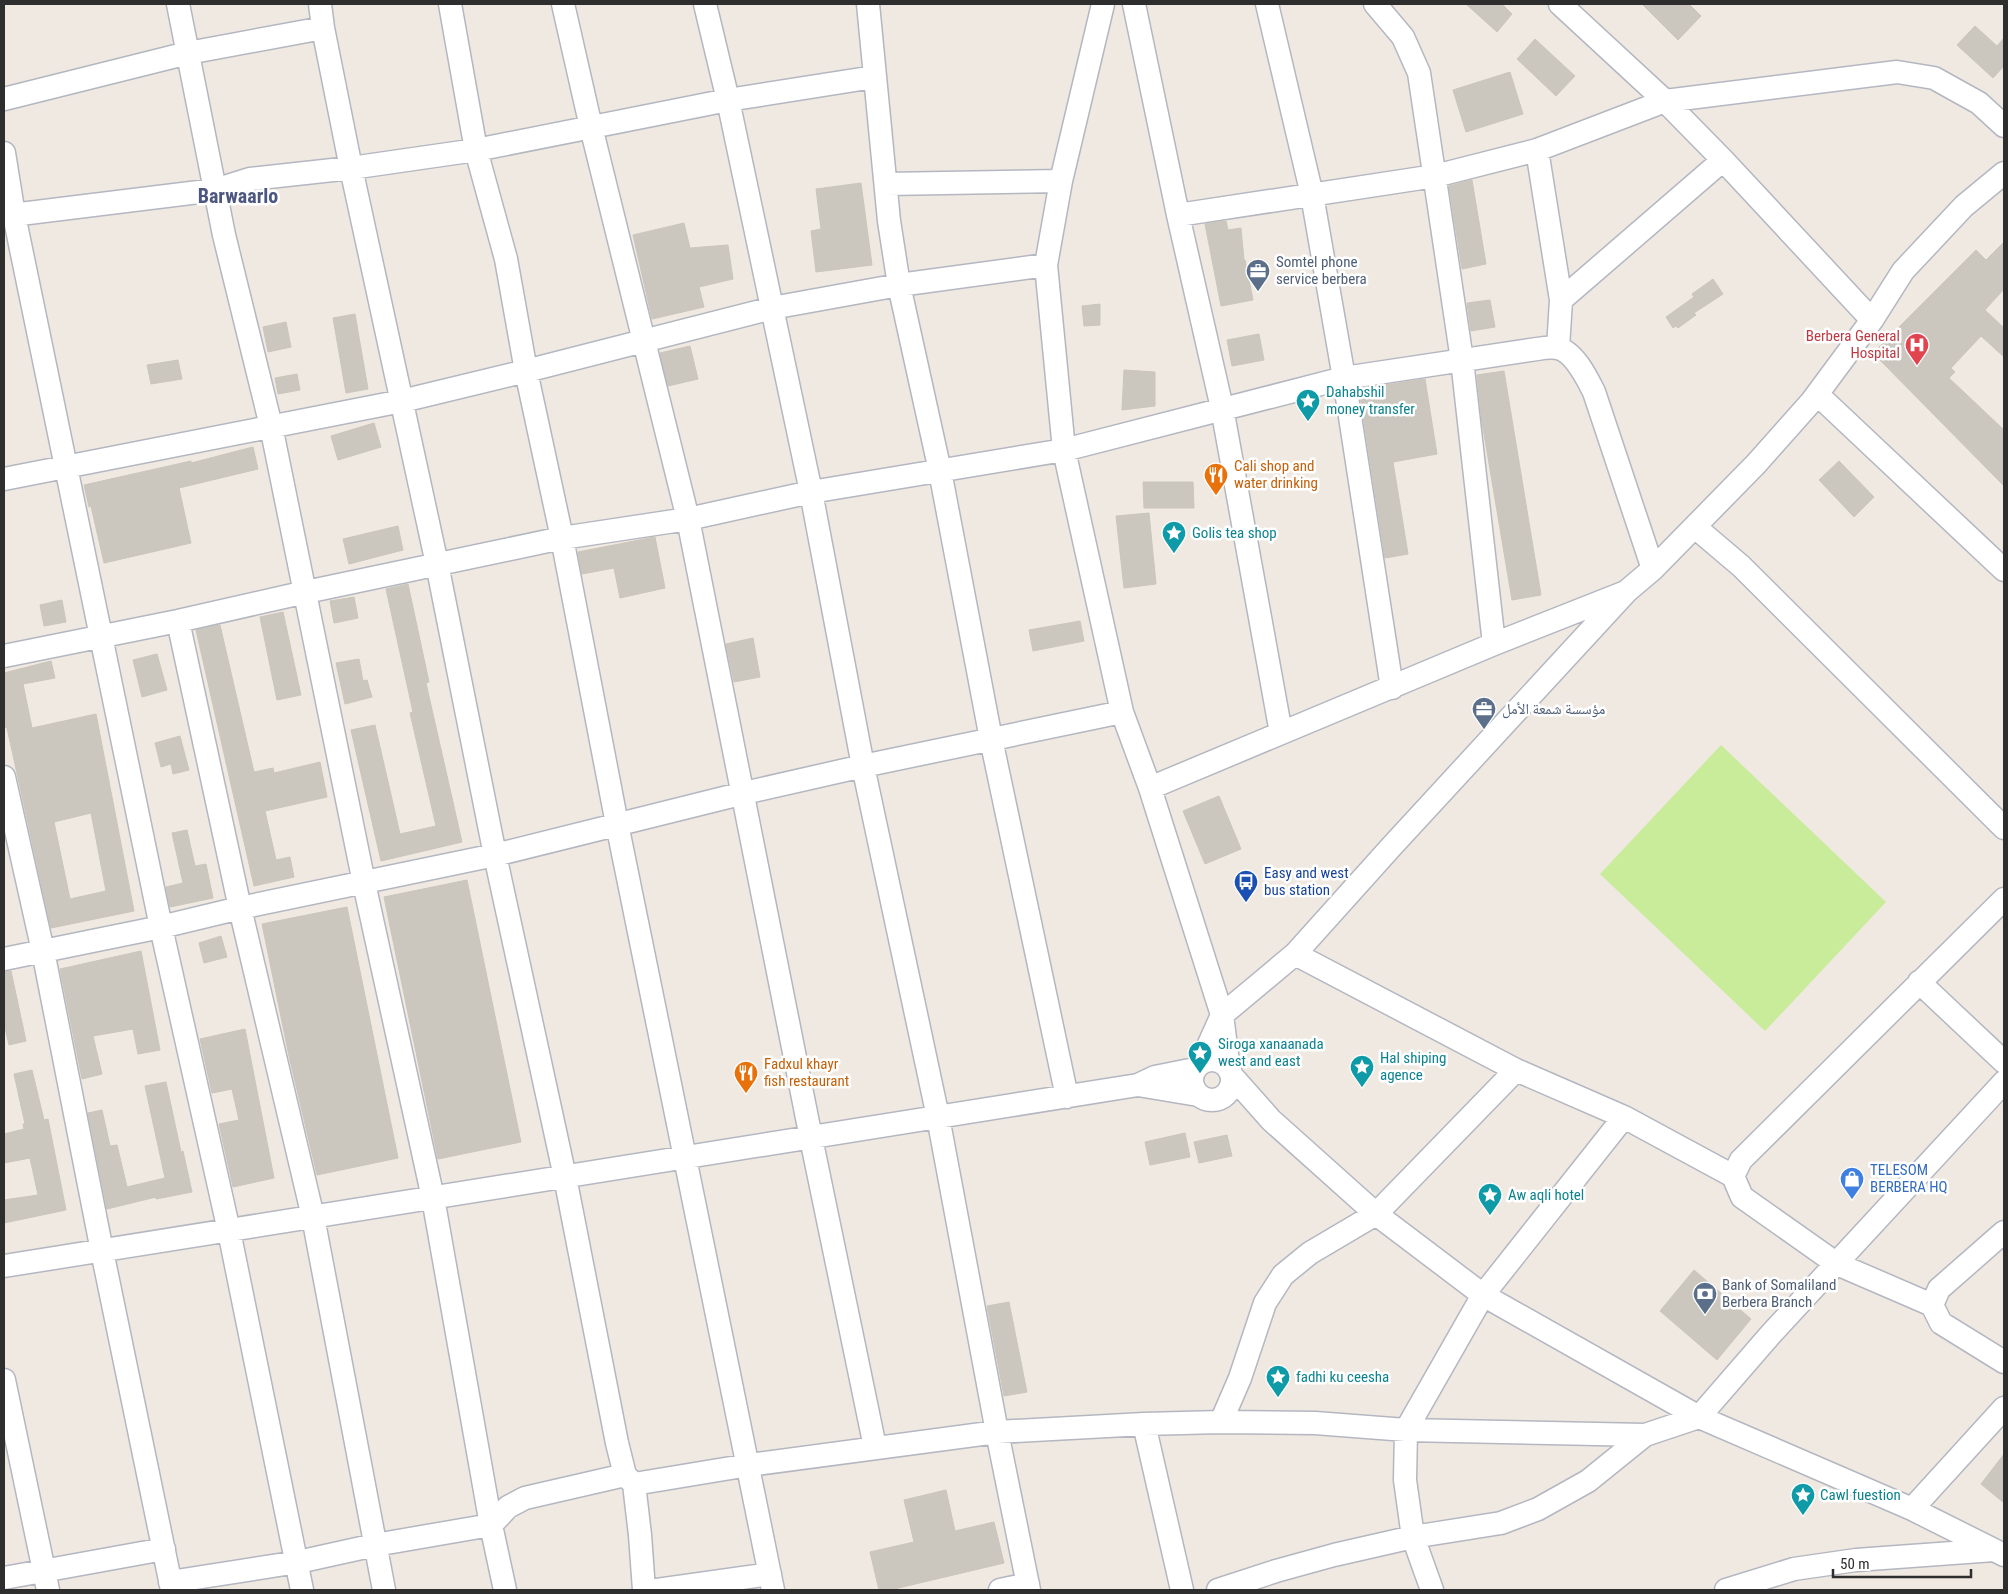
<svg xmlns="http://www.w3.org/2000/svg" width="2008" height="1594" font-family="'Roboto Condensed','Noto Naskh Arabic',sans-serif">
  <rect width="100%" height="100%" fill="#efe9e1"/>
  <path fill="#c9ec9a" d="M1721,745L1886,902L1765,1031L1600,874Z"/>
  <path fill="#cbc7bf" stroke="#cbc5ba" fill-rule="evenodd" d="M1466,4H1502L1512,14L1497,32Z
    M1642,4H1689L1701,16L1678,40Z
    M1975,26L1997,46L2004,38V66L1993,78L1957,45Z
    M1535,39L1575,76L1556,96L1517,59Z
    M1510,72L1523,114L1466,132L1453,90Z
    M1472,180L1486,264L1462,269L1449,186Z
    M861,183L872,265L816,272L811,231L821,229L816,189Z
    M1226,221L1228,230L1241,228L1244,260H1245L1253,300L1221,306L1205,224Z
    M684,223L690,248L728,245L733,279L699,287L704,307L652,319L633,235Z
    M2004,242V289L1985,310L2004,328V357L1981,336L1951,368L1955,372L1949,378L2004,430V486L1873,353L1976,250L1986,260Z
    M1713,279L1723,294L1694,313L1696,315L1678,328L1676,326L1673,328L1666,317L1694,297L1692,294Z
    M1490,300L1495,327L1471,331L1467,303Z
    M1100,304V325L1084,326L1082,306Z
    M355,314L368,389L346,393L333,318Z
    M286,322L291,347L268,352L263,327Z
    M1259,334L1264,360L1232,366L1227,340Z
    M690,346L698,379L668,386L660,353Z
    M178,360L182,379L151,384L147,365Z
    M1124,370L1155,372V406L1122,410Z
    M1504,371L1541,595L1512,600L1482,422L1477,375Z
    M297,374L300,390L278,394L275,378Z
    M1425,379L1437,454L1393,462L1408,554L1385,558L1359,389Z
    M374,423L381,447L338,460L331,436Z
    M253,447L258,469L179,488L191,543L104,563L91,506L89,507L84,485L191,461V463Z
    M1839,461L1874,497L1854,517L1819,480Z
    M1143,482H1193L1194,508H1144Z
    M1149,513L1156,584L1124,588L1116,516Z
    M398,526L403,550L349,564L343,539Z
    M655,537L665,588L620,598L614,568L582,574L578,552Z
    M408,584L429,682L426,683L462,842L381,861L351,730L375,725L400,834L436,826L410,713L413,712L386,589Z
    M354,597L358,618L334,623L330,601Z
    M62,600L66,622L44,626L40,605Z
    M283,612L301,695L277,700L260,617Z
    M1080,621L1084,641L1033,651L1029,630Z
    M220,625L254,772L273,768L274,773L320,762L327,797L265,811L276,860L290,857L294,877L254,886L196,630Z
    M753,638L760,677L734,682L726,644Z
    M157,654L167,690L142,697L133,660Z
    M359,659L363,681L367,680L372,697L345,704L336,663Z
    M51,661L55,678L23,684L32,728L96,714L134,911L51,928L7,728H6L4,719V673ZM91,813L106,891L70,899L54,822Z
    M180,736L189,770L173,774L171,764L161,767L155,743Z
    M1219,796L1241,849L1205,864L1183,811Z
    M187,830L195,866L206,864L213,898L170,907L166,887L183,883L172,833Z
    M467,880L521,1142L438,1159L384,897Z
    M347,907L398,1158L317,1175L289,1056L262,924Z
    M221,936L227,957L204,963L199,943Z
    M141,951L160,1050L138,1054L133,1029L93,1036L102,1074L82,1079L60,969Z
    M11,971L26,1041L9,1045L4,1023V972Z
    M245,1029L274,1178L233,1187L219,1124L239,1120L232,1089L212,1093L200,1039Z
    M32,1070L44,1120L48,1119L66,1210L4,1223V1200L38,1195L30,1158L4,1163V1134L24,1129L23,1124H25L14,1074Z
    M166,1082L181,1152L183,1151L192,1192L156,1199V1197L107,1209L88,1113L102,1110L110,1146L117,1145L127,1187L165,1178L145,1086Z
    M1185,1133L1190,1157L1150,1165L1145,1142Z
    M1227,1135L1232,1156L1199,1163L1194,1142Z
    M1694,1270L1751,1319L1717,1360L1660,1311Z
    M1009,1302L1027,1392L1004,1396L987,1306Z
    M2004,1454V1503L1981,1484Z
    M946,1490L955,1531L994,1522L1004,1563L890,1590H879L870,1552L914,1542L904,1500Z"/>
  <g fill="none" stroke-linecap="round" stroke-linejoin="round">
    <defs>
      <path id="minor" d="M178,4L224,235L271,426L364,883L433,1198L491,1525L505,1590
        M320,4L323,28L351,168L437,564L495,855L565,1177L617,1443L625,1475L634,1484L749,1465L997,1432L1144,1424L1221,1422L1315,1423L1406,1430L1645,1435L1699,1417L1771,1334L2004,1082
        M450,4L476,150L506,259L526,371L562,538L617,824L773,1590
        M563,4L591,127L688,519L811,1138L875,1447
        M705,4L728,100L811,492L863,766L938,1117L997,1432L1029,1590
        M868,4L889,221L899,285L940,471L991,739L1067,1097
        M1103,4L1061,181L1046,265L1064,450L1122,712L1150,788L1222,1015L1229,1070
        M1134,4L1178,215L1222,408L1281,733
        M1267,4L1312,195L1344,378L1392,688
        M1375,4L1403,37L1419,73L1462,360L1494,644
        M1560,4L1665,101L1723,160L1872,320
        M4,99L188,53L323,28
        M1537,150L1561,300
        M4,153L14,215L161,927L229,1231L302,1590
        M886,184L1061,181
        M1178,215L1435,176L1537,150L1665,101L1897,72L1934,78L1979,103L2004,126
        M4,216L215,190L250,179L351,168L476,150L728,100L874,77
        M1558,348L1561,300L1723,160
        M1817,394L2004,570
        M4,479L402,401L526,371L772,308L899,285L1046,265
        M1695,527L1741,566L2004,828
        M178,621L240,908L313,1217L384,1590
        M4,656L178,621L306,592L562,538L688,519L811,492L1064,450L1344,378L1537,349C1543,348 1551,347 1557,348C1574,351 1587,378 1594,392L1653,569
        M4,777L43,951L102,1251L172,1590
        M1150,788L1494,644L1623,593
        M1295,954L1516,1070L1624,1117L1733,1176L1742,1197L1837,1264L1932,1305L1941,1323L2004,1362
        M4,959L161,927L240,908L495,855L744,793L863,766L1122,712
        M1919,982L2004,1062
        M1192 1080a20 20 0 1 1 40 0a20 20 0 1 1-40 0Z
        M1200,1064L1222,1015L1295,954L1392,846L1627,591L1653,569L1756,464L1812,401L1872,320L1903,271L1964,206L2004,173
        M1232,1076L1271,1120L1376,1214L1483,1295L1699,1417L1912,1509L2004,1555
        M1138,1085L1198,1095
        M1733,1176L1741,1160L2004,899
        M4,1266L1138,1085L1155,1077L1195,1069
        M1932,1305L1939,1289L2004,1232
        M4,1380L48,1590
        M1221,1422L1240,1378L1265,1303L1283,1275L1310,1253L1376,1214L1516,1070
        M1144,1424L1182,1590
        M634,1484L640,1535L644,1590
        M1912,1509L2004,1408
        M4,1578L164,1549
        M170,1582L298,1562L375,1545L491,1525L508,1507L525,1498L625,1475
        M657,1590L770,1574
        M1000,1590L1028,1584
        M1218,1590L1276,1571L1334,1555L1413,1537L1501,1523L1538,1509L1588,1481L1645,1435
        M1432,1590L1413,1537L1405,1480L1406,1430L1483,1295L1624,1117
        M1726,1590L1794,1569L1856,1560L1994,1550"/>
    </defs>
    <use href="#minor" stroke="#b4b7c1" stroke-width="25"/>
    <use href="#minor" stroke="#fff" stroke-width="22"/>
  </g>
  <defs>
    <symbol id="office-pin" viewBox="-11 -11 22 30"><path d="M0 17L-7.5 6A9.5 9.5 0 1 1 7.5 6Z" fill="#5c6f8a" stroke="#fff"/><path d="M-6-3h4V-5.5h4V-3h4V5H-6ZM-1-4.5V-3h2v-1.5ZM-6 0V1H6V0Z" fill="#fff"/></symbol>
    <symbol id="hospital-pin" viewBox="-11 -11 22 30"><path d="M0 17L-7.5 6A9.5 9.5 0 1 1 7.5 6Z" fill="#e0444e" stroke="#fff"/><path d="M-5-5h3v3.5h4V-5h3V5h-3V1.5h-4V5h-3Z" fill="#fff"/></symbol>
    <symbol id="sight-pin" viewBox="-11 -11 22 30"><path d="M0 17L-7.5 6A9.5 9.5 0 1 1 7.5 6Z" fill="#0f9aa8" stroke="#fff"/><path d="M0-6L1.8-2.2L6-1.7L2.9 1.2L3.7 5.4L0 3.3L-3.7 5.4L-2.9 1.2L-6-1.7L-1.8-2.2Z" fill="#fff"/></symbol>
    <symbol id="restaurant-pin" viewBox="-11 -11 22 30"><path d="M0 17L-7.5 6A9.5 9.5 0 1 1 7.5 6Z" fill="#e8710a" stroke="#fff"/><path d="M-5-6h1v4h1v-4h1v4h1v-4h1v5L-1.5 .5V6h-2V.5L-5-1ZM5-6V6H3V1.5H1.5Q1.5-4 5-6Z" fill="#fff"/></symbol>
    <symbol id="bus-pin" viewBox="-11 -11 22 30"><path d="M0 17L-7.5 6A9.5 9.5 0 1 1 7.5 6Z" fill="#1a4fb4" stroke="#fff"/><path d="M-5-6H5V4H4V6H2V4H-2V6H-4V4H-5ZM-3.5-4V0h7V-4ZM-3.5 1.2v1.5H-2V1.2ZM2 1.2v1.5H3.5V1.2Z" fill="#fff"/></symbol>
    <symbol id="shop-pin" viewBox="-11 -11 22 30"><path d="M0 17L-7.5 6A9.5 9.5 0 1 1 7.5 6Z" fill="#3f7fe0" stroke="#fff"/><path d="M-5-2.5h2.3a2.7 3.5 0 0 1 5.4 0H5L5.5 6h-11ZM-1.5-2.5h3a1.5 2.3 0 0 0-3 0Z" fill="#fff"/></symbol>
    <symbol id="bank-pin" viewBox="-11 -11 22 30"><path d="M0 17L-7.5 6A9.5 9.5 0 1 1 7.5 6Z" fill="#5c6f8a" stroke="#fff"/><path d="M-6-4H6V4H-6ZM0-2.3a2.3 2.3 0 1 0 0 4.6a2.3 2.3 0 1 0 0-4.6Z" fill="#fff"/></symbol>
  </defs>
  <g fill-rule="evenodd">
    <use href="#office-pin" x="1244" y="257" width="28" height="38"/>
    <use href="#hospital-pin" x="1903" y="331" width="28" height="38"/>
    <use href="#sight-pin" x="1294" y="387" width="28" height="38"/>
    <use href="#restaurant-pin" x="1202" y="461" width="28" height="38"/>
    <use href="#sight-pin" x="1160" y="519" width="28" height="38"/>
    <use href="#office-pin" x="1470" y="695" width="28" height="38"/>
    <use href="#bus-pin" x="1232" y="868" width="28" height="38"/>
    <use href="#sight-pin" x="1186" y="1039" width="28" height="38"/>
    <use href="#sight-pin" x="1348" y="1053" width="28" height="38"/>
    <use href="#restaurant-pin" x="732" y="1059" width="28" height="38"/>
    <use href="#shop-pin" x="1838" y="1165" width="28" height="38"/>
    <use href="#sight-pin" x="1476" y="1181" width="28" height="38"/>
    <use href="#bank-pin" x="1691" y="1280" width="28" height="38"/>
    <use href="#sight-pin" x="1264" y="1363" width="28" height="38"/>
    <use href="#sight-pin" x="1789" y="1481" width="28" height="38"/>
  </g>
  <g text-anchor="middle" stroke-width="5" stroke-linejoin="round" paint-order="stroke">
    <g font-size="15" fill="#4e5e75" stroke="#fff" text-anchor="start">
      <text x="1276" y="267">Somtel phone<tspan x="1276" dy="17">service berbera</tspan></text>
      <text x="1502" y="714">مؤسسة شمعة الأمل</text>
      <text x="1722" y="1290">Bank of Somaliland<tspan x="1722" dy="17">Berbera Branch</tspan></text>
    </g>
    <g font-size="15" fill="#be3a42" stroke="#fff" text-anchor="end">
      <text x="1900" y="341">Berbera General<tspan x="1900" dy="17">Hospital</tspan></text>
    </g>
    <g font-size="15" fill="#0d838f" stroke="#fff" text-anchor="start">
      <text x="1326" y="397">Dahabshil<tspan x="1326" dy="17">money transfer</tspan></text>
      <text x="1192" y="538">Golis tea shop</text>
      <text x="1218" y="1049">Siroga xanaanada<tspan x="1218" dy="17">west and east</tspan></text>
      <text x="1380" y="1063">Hal shiping<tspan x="1380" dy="17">agence</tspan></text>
      <text x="1508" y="1200">Aw aqli hotel</text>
      <text x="1296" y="1382">fadhi ku ceesha</text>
      <text x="1820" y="1500">Cawl fuestion</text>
    </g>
    <g font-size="15" fill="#c56008" stroke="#fff" text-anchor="start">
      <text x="1234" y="471">Cali shop and<tspan x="1234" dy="17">water drinking</tspan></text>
      <text x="764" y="1069">Fadxul khayr<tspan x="764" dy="17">fish restaurant</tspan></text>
    </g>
    <g font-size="15" fill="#164399" stroke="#fff" text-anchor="start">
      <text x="1264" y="878">Easy and west<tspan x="1264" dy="17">bus station</tspan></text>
    </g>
    <g font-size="15" fill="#366cbe" stroke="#fff" text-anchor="start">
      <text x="1870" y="1175">TELESOM<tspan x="1870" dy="17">BERBERA HQ</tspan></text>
    </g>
    <g font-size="20" font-weight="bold" fill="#4d5680" stroke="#fff">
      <text x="238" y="203">Barwaarlo</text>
    </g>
  </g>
  <rect width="2008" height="1594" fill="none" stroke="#2e2e2e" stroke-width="10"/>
  <path d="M1833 1569v8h138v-8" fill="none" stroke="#2e2e2e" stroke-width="2.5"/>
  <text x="1840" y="1569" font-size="15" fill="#2e2e2e" stroke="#ffffff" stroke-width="4" paint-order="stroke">50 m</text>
</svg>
